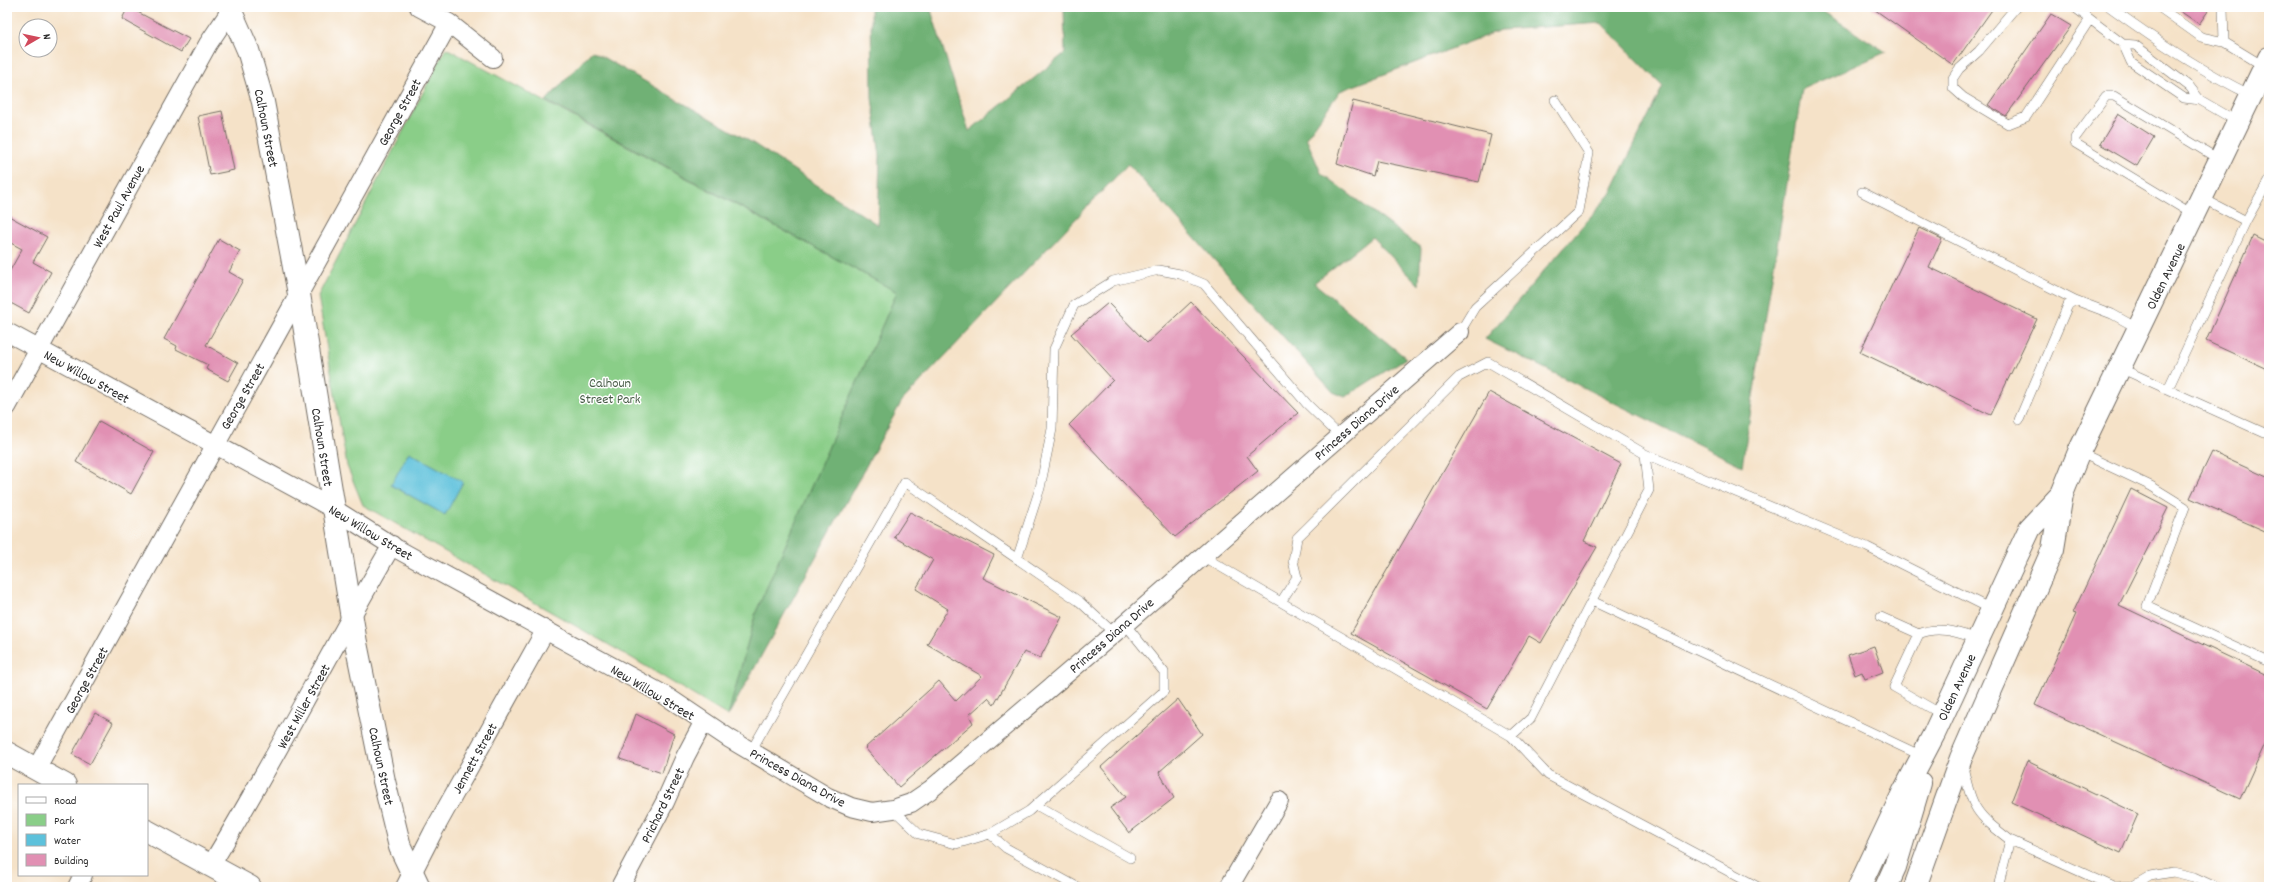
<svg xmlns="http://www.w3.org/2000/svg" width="2276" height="894" font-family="Dekko,sans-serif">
  <rect width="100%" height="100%" fill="#fff"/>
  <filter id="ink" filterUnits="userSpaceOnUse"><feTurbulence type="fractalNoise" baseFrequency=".025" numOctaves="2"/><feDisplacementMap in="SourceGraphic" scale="8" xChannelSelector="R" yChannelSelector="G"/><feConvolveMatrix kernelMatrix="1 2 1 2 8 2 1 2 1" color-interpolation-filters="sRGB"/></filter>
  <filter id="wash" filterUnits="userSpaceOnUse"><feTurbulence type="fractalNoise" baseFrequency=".012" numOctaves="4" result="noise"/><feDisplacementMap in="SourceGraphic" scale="16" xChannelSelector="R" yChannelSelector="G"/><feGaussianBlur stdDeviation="0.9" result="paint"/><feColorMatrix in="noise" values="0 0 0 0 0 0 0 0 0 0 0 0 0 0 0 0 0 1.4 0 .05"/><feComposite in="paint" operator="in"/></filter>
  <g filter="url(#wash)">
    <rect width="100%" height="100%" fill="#f5e2c8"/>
    <path fill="#8ace88" stroke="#5a7c5a" d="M446,48L897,292L756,612L728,716L632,658L363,505L347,466L318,296Z"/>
    <path fill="#6fb174" stroke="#4d6e50" d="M871,7H930L969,131L1065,53L1064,7H1816L1886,52L1802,89L1742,466L1485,339L1610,194L1663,86L1601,23L1501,30L1340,91L1306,138L1321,173L1421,248L1419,285L1372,237L1314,283L1406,358L1345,397L1333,392L1128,164L902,401L728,716L756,612L897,292L546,101L592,51L751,142L878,225L880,156L872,98Z"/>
    <path fill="#5dc1db" stroke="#447683" d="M409,452L463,482L445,515L391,485Z"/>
    <g id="blocks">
      <path fill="#e190b3" d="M128,7L189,39L181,52L122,19Z
        M1871,7H1994L1953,65Z
        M2174,7H2211L2199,24Z
        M2051,14L2071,26L2006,116L1988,105Z
        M1353,101L1491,135L1479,182L1377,161L1373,176L1337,164Z
        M222,111L234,170L210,175L198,116Z
        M2118,114L2154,137L2137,166L2100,144Z
        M7,215L47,237L33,262L51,272L29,313L7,301V276L22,249L7,241Z
        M1919,228L1942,239L1929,267L2037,319L1991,415L1860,352Z
        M2253,236L2269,244V370L2206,341Z
        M219,239L240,251L229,272L243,280L206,345L238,363L228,381L206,369L208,365L176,349L177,346L164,339Z
        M1191,302L1298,413L1247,456L1258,471L1175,537L1069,425L1113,380L1071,334L1108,303L1147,343Z
        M1489,392L1621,464L1584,541L1597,547L1541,643L1529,636L1487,709L1351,633Z
        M99,421L154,452L131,494L76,462Z
        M2212,452L2269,478V524L2265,531L2190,498Z
        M2131,489L2168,508L2119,605L2269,676V735L2240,799L2035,705L2076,614L2073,613Z
        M910,512L994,555L983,578L1062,617L1040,658L1024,652L994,705L988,698L969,715L973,723L899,787L865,748L939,681L956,701L982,676L927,644L948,609L916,589L933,560L894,537Z
        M1874,646L1883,672L1865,679L1862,672L1855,675L1848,655Z
        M1178,699L1202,734L1159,772L1174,798L1129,833L1110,808L1126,797L1101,767Z
        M95,713L113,723L90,764L72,754Z
        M636,714L674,734L662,773L620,759Z
        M2027,761L2138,814L2121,853L2011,802Z"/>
    </g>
  </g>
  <g filter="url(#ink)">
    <use href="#blocks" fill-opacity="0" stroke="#726b62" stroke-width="1"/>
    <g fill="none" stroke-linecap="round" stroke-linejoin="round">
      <defs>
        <path id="lane" d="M2016,7L1979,51L1959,69L1953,78V88L1963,97L2008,124L2026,117L2090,19
          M2074,7L2123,44L2135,45L2190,87L2200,100
          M2110,7C2155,40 2201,71 2251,95
          M2159,7L2201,37L2224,42L2223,7
          M2224,42L2265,67
          M2123,44L2131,62L2184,98L2200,100L2238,122
          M1862,192L2075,300
          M2202,198L2246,221
          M2194,215L2075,143V138L2106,96H2114L2220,160
          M1460,332L1475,307L1579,211L1589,153L1555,100
          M2120,368L2269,435
          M2168,389L2246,221L2269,180
          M2019,420L2068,305L2075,300L2112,314L2139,329
          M2079,452L2151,486L2185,507L2147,606L2269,662
          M1645,454L1867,547L1991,609
          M1202,556L1511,736L1531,718L1649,490L1645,454L1488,362L1459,377L1297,538L1293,561L1297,577L1281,602
          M1017,559L1040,488L1052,429L1054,349L1074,305L1113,281L1159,270L1180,274L1204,284L1307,404L1340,436
          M1592,601L1922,756
          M1881,617L1919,634C1938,625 1959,633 1978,639
          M1919,634L1894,687L1943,715
          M1511,736L1548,775L1758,887
          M751,751L905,482L1080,602L1114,633
          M1963,767C1973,810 1975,813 2010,840
          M1036,805L1130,858
          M893,809L919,834L956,844L990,834L1029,811L1164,691V672L1125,624
          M990,834L1006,848L1077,887
          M1998,887L2010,840L2114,887L2133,886L2150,876L2173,872L2194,877L2216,887
          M2158,887H2163"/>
        <path id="street" d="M419,7L449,23L493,58
          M7,332L334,509L397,549L666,696L730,739L828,797L851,807L872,812L893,809L911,803L930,790L1125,624L1460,332
          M7,407L208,44L233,7
          M36,769L449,23
          M211,865C275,760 330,651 392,545
          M77,887L83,875
          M405,887L433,832L545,631
          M620,887L665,802L685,757L703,723
          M1229,887L1279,801"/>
        <path id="secondary" d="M1859,887L1904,791L1934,734L2030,528L2062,494
          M1886,887L1895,867L1920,783
          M1915,887L1961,758L2053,549L2062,494L2079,452L2269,58"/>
        <path id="primary" d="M229,7L248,50L263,102L299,294L356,643L384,781L400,847L419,887
          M7,753L65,785
          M147,831L250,887"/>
      </defs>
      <use href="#lane" stroke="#726b62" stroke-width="10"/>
      <use href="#street" stroke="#726b62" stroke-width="20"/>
      <use href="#secondary" stroke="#726b62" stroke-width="24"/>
      <use href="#primary" stroke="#726b62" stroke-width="24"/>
      <use href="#lane" stroke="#fff" stroke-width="9"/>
      <use href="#street" stroke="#fff" stroke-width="18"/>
      <use href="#secondary" stroke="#fff" stroke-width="22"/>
      <use href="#primary" stroke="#fff" stroke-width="22"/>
    </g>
  </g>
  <g text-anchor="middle" stroke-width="3" stroke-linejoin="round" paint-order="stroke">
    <g font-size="14" fill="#2b2b2b" stroke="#fff">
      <text transform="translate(399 112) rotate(-61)" y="5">George Street</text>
      <text transform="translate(267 128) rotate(79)" y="5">Calhoun Street</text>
      <text transform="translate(118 206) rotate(-61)" y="5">West Paul Avenue</text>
      <text transform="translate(2165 276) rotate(-64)" y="5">Olden Avenue</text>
      <text transform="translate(87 376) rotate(29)" y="5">New Willow Street</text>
      <text transform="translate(242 396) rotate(-60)" y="5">George Street</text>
      <text transform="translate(1356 422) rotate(-41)" y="5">Princess Diana Drive</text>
      <text transform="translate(323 447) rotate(81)" y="5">Calhoun Street</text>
      <text transform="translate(371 532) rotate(31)" y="5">New Willow Street</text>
      <text transform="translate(1111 635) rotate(-41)" y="5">Princess Diana Drive</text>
      <text transform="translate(86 680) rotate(-61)" y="5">George Street</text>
      <text transform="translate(1956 687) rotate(-65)" y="5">Olden Avenue</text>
      <text transform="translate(653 692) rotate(31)" y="5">New Willow Street</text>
      <text transform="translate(303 706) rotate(-61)" y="5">West Miller Street</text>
      <text transform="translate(474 758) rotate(-61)" y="5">Jennett Street</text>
      <text transform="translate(382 766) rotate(78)" y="5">Calhoun Street</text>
      <text transform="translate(798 777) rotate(29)" y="5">Princess Diana Drive</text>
      <text transform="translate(662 805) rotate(-64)" y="5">Prichard Street</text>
    </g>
    <g font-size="14" fill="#485c47" stroke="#fff">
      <text x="610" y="387">Calhoun<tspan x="610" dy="16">Street Park</tspan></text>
    </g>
  </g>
  <rect width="2276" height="894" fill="none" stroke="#fff" stroke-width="24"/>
  <rect x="18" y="784" width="130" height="92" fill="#ffffff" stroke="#aaaaaa"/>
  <rect x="26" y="797" width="20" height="6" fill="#ffffff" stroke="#aaaaaa"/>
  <text x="54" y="804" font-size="12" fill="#2b2b2b">Road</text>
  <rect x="26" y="814" width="20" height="12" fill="#8ace88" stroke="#aaaaaa"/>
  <text x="54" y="824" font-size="12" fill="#2b2b2b">Park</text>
  <rect x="26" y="834" width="20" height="12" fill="#5dc1db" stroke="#aaaaaa"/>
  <text x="54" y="844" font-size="12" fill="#2b2b2b">Water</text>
  <rect x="26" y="854" width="20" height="12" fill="#e190b3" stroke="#aaaaaa"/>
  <text x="54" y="864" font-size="12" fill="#2b2b2b">Building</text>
  <g transform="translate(38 38) rotate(81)"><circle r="19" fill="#ffffff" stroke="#aaaaaa"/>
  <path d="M0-3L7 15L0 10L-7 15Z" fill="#d1495b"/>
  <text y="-6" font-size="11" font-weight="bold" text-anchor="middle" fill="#2b2b2b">N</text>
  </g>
</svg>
